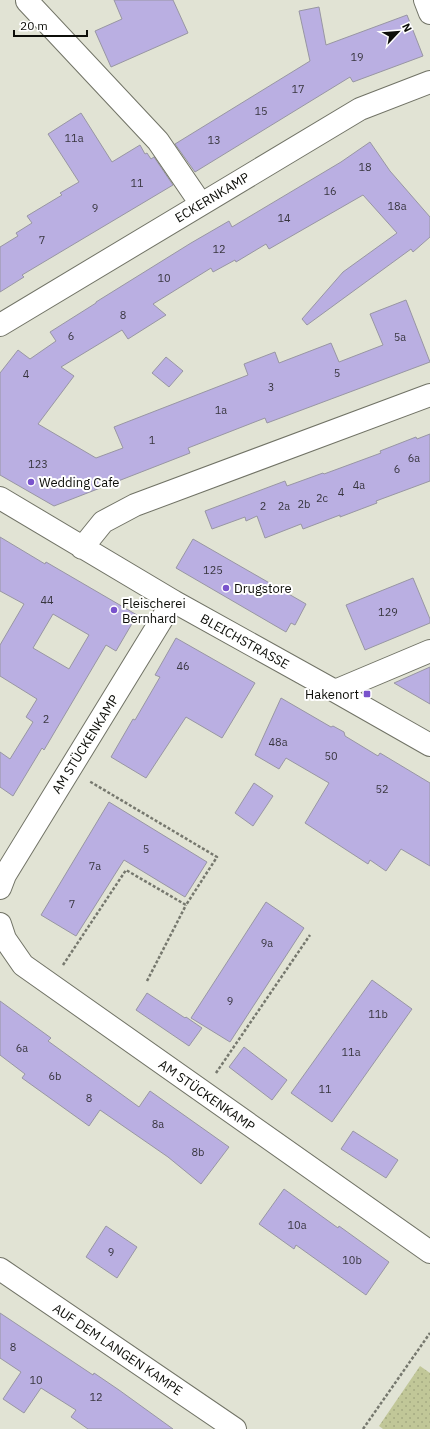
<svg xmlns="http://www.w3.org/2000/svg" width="430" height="1429" font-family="'IBM Plex Sans',sans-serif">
  <defs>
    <pattern id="grass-dots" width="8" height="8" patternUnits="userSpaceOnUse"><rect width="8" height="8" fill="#c1c798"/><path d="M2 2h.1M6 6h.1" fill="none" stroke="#a5aa82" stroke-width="1.8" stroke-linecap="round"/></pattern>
  </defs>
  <rect width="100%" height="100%" fill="#e1e3d4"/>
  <path fill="url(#grass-dots)" d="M420,1366L430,1373V1429H383L379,1426Z"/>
  <path fill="#baafe2" stroke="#9896a3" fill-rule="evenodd" d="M114,0H173L188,33L111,67L95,31L122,19Z
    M319,7L326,45L407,15L423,56L353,82L350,77L195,172L175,144L310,61L299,11Z
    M81,113L112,162L140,145L145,154L147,153L151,159L154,157L173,185L22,275L24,277L0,292V247L18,236L16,233L32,223L27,216L62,195L60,193L79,182L48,134Z
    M370,142L390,171L430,217V237L413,252L411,249L307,325L302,319L343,272L397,233L363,195L269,249L266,244L236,262L235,260L213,272L211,268L153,304L166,315L128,339L122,330L61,367L74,376L38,424L96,458L123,448L114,427L248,375L244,364L275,352L279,363L331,343L339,362L383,345L370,314L406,300L430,362L267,423L265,418L188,448L190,453L54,506L0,475V373L18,350L30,359L56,341L50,332L96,303V302L191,243L229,221L232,227L341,162Z
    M166,357L183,371L169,387L152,373Z
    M430,434V481L376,501L377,503L340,517V515L303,529L301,524L265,538L257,516L246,521L245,517L212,529L205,511L285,481L287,486L323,473L324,474L381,453L380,451L416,437L417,439Z
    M0,537L45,564L46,562L137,615L116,651L106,645L44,750L42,748L13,796L0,787V752L10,759L33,722L26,717L37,699L0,676V645L24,604L0,591ZM53,614L89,635L69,669L33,648Z
    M193,539L306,604L295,625L291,623L286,632L176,568Z
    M413,578L430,619V623L365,650L346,605Z
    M176,638L255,683L222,738L186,717L146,778L111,757L133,719L135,720L160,677L155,675Z
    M430,667V704L394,683Z
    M281,698L331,727L333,726L344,732L345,736L378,756L380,753L430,783V866L401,849L386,871L370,860L368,864L305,823L329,783L286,758L279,769L255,755Z
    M254,783L273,796L253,826L235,813Z
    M109,802L207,862L185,897L124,860L76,936L41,915Z
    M266,902L304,928L230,1042L191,1018Z
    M372,980L412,1009L332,1122L291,1093Z
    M147,993L185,1018L186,1017L202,1028L189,1046L136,1010Z
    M0,1001L51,1038L48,1041L139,1107L150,1091L229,1147L201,1184L168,1157L100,1110L89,1126L22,1078L25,1074L0,1055Z
    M244,1047L287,1080L272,1100L229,1067Z
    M353,1131L398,1160L386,1178L341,1149Z
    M284,1189L338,1228L339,1226L389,1262L366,1295L296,1245L294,1249L259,1224Z
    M106,1226L137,1247L117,1278L86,1257Z
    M0,1313L93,1375L94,1373L119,1390L173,1429H88L71,1417L76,1410L41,1388L24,1413L3,1399L21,1372L0,1358Z"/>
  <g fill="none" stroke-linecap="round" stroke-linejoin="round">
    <defs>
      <path id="minor" d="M425,0L430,13
        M27,1L158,141L201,204
        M0,325L360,109L430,82
        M0,498L173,601L335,691L430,745
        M82,548L103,522L135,505L430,395
        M335,691L430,651
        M0,888L5,875L173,601
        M0,924L5,939L23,965L430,1252
        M0,1269L235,1429"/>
    </defs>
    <use href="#minor" stroke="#717366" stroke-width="24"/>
    <path stroke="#76786e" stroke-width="2.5" stroke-dasharray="3 2" stroke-linecap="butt" d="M63,965L126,870L186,905L217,857L89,781
      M147,981L186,905
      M216,1073L310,935
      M363,1429L430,1333"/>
    <use href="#minor" stroke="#fff" stroke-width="22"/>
  </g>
  <g fill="#7953cc" stroke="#fff" stroke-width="1.5">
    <circle cx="31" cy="482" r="4"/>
    <circle cx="226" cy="588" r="4"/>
    <circle cx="114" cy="610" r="4"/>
    <rect x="363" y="690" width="8" height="8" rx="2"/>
  </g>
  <g text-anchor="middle" stroke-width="4" stroke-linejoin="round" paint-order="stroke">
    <g font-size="11" fill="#38363f">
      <text x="357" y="61">19</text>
      <text x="298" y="93">17</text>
      <text x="261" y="115">15</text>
      <text x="74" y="142">11a</text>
      <text x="214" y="144">13</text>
      <text x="365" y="171">18</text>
      <text x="137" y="187">11</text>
      <text x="330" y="195">16</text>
      <text x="397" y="210">18a</text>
      <text x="95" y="212">9</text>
      <text x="284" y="222">14</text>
      <text x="42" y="244">7</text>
      <text x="219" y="253">12</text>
      <text x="164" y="282">10</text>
      <text x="123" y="319">8</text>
      <text x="71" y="340">6</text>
      <text x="400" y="341">5a</text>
      <text x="337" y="377">5</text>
      <text x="26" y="378">4</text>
      <text x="271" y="391">3</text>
      <text x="221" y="414">1a</text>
      <text x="152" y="444">1</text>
      <text x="414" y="462">6a</text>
      <text x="38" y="468">123</text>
      <text x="397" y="473">6</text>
      <text x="359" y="489">4a</text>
      <text x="341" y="496">4</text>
      <text x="322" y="502">2c</text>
      <text x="304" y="508">2b</text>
      <text x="263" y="510">2</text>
      <text x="284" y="510">2a</text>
      <text x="213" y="574">125</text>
      <text x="47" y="604">44</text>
      <text x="388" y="616">129</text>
      <text x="183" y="670">46</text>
      <text x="46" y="723">2</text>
      <text x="278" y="746">48a</text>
      <text x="331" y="760">50</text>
      <text x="382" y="793">52</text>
      <text x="146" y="853">5</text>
      <text x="95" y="870">7a</text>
      <text x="72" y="908">7</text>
      <text x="267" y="947">9a</text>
      <text x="230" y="1005">9</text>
      <text x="378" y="1018">11b</text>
      <text x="22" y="1052">6a</text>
      <text x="351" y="1056">11a</text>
      <text x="55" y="1080">6b</text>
      <text x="325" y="1093">11</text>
      <text x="89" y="1102">8</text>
      <text x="158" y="1128">8a</text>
      <text x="198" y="1156">8b</text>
      <text x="297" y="1229">10a</text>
      <text x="111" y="1256">9</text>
      <text x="352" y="1264">10b</text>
      <text x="13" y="1351">8</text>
      <text x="36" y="1384">10</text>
      <text x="96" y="1401">12</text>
    </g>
    <g font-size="13" fill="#0d0e09" stroke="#fff">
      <text transform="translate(212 197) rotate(-31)" y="5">ECKERNKAMP</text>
      <text transform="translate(245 641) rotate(29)" y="5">BLEICHSTRASSE</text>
      <text transform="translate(85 744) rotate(-58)" y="5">AM STÜCKENKAMP</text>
      <text transform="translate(207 1095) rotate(35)" y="5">AM STÜCKENKAMP</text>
      <text transform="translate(118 1349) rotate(34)" y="5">AUF DEM LANGEN KAMPE</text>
    </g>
    <g font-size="13" fill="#0d0e09" stroke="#fff" text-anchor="start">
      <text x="39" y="487">Wedding Cafe</text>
      <text x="234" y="593">Drugstore</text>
      <text x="122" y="608">Fleischerei<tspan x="122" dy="15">Bernhard</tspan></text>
      <text x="359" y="699" text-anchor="end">Hakenort</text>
    </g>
  </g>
  <g transform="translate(398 32) rotate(64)" stroke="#ffffff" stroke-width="3" paint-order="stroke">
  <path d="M0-3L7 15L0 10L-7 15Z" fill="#0d0e09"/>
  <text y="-6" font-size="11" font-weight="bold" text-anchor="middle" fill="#0d0e09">N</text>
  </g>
  <path d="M14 30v6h73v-6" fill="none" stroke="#0d0e09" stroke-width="2"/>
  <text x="20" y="30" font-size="12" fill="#0d0e09" stroke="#ffffff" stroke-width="3" paint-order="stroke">20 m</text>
</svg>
